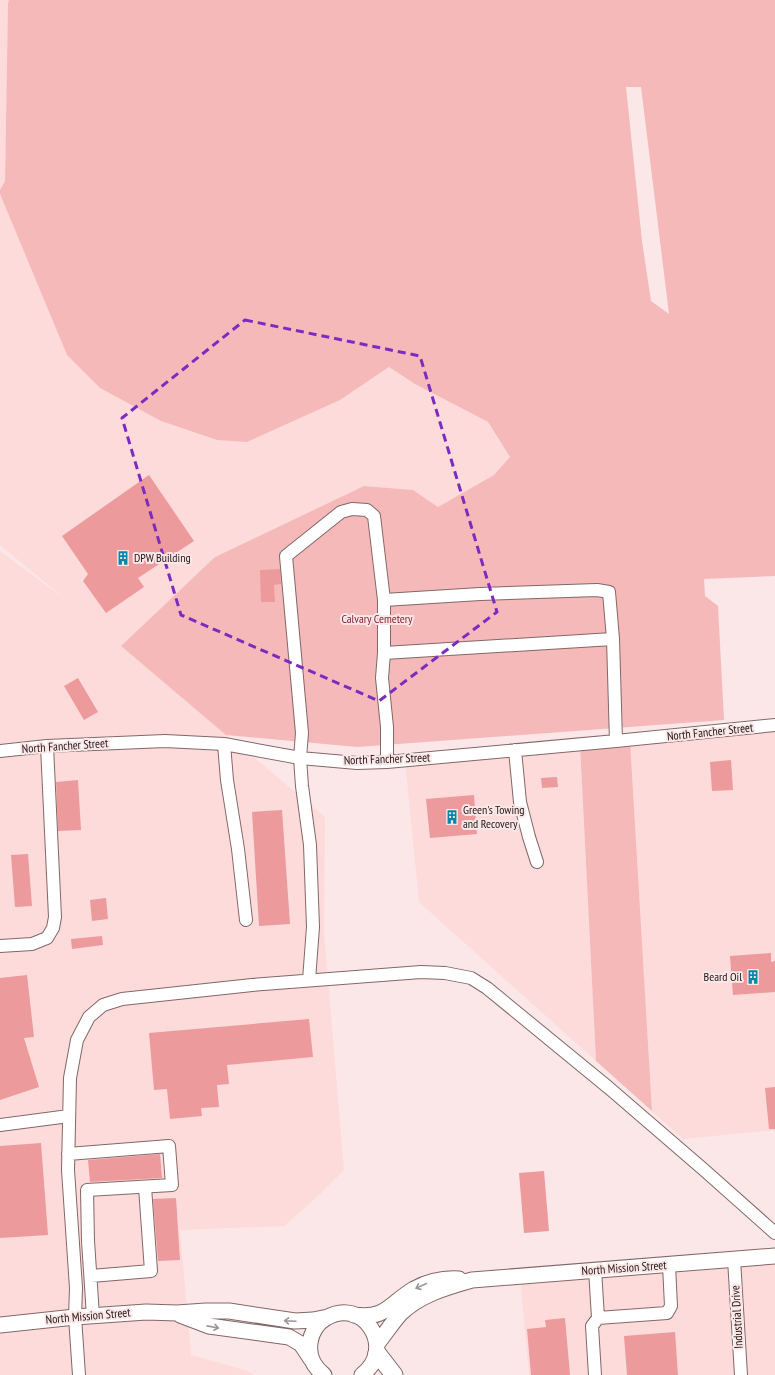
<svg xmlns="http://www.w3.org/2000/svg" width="775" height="1375" font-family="'PT Sans Narrow',sans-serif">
  <rect width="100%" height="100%" fill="#fbe7e7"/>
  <path fill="#fcdbda" d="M0,0H9L8,3L5,181L0,190Z
    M0,194L67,355L100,388L161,421L217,440L340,400L389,367L415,384L488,422L510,457L494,475L438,507L413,490L364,486L215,557L121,646L325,817L324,933L344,1170L318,1196L284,1226L180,1230L191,1355L245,1370L255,1375H0V551L65,599L0,545Z
    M775,728V1130L683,1139L652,1111L630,740Z
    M580,745L596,1061L419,902L405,760Z
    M775,1256V1375H529L520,1276Z"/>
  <path fill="#f6b9b9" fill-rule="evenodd" d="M9,0H775V576L704,579L705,596L718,606L724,720L357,747L226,735L121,646L215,557L364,486L413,490L438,507L494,475L510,457L488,422L415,384L389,367L340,400L247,442L217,440L161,421L100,388L67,355L0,194V190L5,181L8,3ZM626,87H641L669,314L651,301L642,241Z
    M630,740L652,1111L596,1061L580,745Z"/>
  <path fill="#ed9a9c" d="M149,475L194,541L138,578L144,587L106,613L83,581L88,574L62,536Z
    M280,569L281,584L274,585L275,602H261L260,570Z
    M78,678L98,712L84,720L64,686Z
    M731,760L733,790L712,791L710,762Z
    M557,777L558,787L542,788L541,778Z
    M78,780L81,830L58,831L56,782Z
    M474,795L477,834L430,838L426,799Z
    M282,810L290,924L259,926L252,812Z
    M28,854L32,906L15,907L11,855Z
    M106,898L108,919L92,921L90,900Z
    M102,936L103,945L72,949L71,939Z
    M771,953V962L775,961V992L733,995L730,956Z
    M27,975L34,1037L24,1038L39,1087L0,1100V978Z
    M309,1019L313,1057L227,1065L229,1084L217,1085L219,1107L201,1108L202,1116L170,1119L167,1089L154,1090L149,1033Z
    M775,1087V1129H769L765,1088Z
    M41,1143L48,1235L0,1238V1146Z
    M160,1154L162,1178L90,1182L88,1160Z
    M544,1171L549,1231L524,1233L519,1173Z
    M176,1198L180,1260L158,1261L153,1199Z
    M565,1318L570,1375H531L527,1329L546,1327L545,1320Z
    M675,1332L678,1375H627L624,1336Z"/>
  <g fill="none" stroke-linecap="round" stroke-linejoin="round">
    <defs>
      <path id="minor" d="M384,600L480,594L597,590L609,592L613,639L616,741
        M384,653L613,639
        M224,744L227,780L238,849L246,920
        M515,750L520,802L529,837L537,862
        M0,751L47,746L165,741L224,744L300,758L357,763L387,762L616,741L775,725
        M0,946L32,944L47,938L53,928L55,917L47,746
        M309,980L313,927L310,845L302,786L300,758L302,733L286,556L341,512L352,509L367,510L374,516L384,600V653L382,678L387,727V762
        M0,1125L69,1116
        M68,1154L169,1146L172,1185L87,1190L88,1241L93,1316
        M734,1259L741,1375
        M595,1269L598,1318L592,1326L595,1375
        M91,1276L151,1271L145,1187
        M598,1318L667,1313L671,1306L669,1265
        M79,1375L75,1317L76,1288L68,1170L70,1078L77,1040L89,1017L103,1005L122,999L252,985L421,972L445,973L471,978L487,988L609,1088L703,1169L775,1233"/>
      <path id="major" d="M180,1315L209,1326L289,1337L301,1344L311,1359
        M354,1315C386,1320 390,1303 414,1289C429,1281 443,1278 459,1279
        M0,1325L75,1317L146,1312L177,1313L206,1311H229L295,1321L313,1320L328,1317
        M377,1344C385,1334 392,1323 400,1314C419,1295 447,1287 472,1280L775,1256
        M324,1375C314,1367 308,1356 310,1343C311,1333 317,1323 326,1318C363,1296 397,1348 362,1375"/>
      <path id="highway" d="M377,1353L394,1375"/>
    </defs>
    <use href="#minor" stroke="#836767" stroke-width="14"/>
    <use href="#major" stroke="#836767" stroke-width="17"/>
    <use href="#highway" stroke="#836767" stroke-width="19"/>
    <use href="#minor" stroke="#fff" stroke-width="12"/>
    <use href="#major" stroke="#fff" stroke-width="15"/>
    <use href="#highway" stroke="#fff" stroke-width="17"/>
  </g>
  <defs><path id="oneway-shaft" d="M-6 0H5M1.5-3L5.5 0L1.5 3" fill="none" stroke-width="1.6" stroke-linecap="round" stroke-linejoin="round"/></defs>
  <g stroke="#9c9696">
    <use href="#oneway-shaft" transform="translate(421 1286) rotate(155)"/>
    <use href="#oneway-shaft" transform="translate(290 1321) rotate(-177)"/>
    <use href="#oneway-shaft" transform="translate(213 1327) rotate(11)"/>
  </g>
  <path fill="none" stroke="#7b2cbf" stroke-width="3" stroke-dasharray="8 5" stroke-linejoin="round" d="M245,320L420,356L497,612L379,701L181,615L122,418Z"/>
  <defs>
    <symbol id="building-bare" viewBox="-9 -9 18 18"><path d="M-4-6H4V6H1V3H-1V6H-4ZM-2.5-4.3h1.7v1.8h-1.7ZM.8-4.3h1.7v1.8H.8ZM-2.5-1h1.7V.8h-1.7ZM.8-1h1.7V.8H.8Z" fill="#0287a9" stroke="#fbe7e7" stroke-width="2.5" paint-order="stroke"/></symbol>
  </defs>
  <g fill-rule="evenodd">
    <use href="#building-bare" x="113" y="548" width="20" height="20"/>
    <use href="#building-bare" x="442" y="807" width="20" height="20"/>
    <use href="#building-bare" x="743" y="967" width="20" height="20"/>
  </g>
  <g text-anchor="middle" stroke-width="4" stroke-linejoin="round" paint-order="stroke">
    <g font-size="12" fill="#221616" stroke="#fbe7e7" text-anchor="start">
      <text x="134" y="562">DPW Building</text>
      <text x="463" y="814">Green's Towing<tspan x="463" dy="14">and Recovery</tspan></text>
      <text x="742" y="981" text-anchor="end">Beard Oil</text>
    </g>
    <g font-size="12" fill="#7d1c2a" stroke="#fbe7e7">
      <text x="377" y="623">Calvary Cemetery</text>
    </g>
    <g font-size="12" fill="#221616" stroke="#fbe7e7">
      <text transform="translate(710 732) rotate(-6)" y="4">North Fancher Street</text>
      <text transform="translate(65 746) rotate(-4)" y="4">North Fancher Street</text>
      <text transform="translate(387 759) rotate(-2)" y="4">North Fancher Street</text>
      <text transform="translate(624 1268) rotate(-4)" y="4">North Mission Street</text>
      <text transform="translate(88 1316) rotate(-5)" y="4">North Mission Street</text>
      <text transform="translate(737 1317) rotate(-93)" y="4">Industrial Drive</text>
    </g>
  </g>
</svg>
